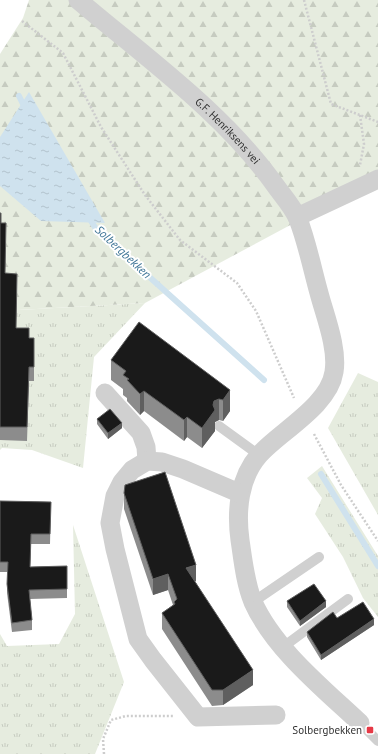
<svg xmlns="http://www.w3.org/2000/svg" width="378" height="754" font-family="'PT Sans',sans-serif">
  <defs>
    <pattern id="grass-tufts" width="24" height="20" patternUnits="userSpaceOnUse"><rect width="24" height="20" fill="#e6ecdf"/><path d="M3 7l-1-3M5 7V3M7 7l1-3M15 17l-1-3M17 17v-4M19 17l1-3" fill="none" stroke="#c6cbc0"/></pattern>
    <pattern id="forest-firs" width="22" height="20" patternUnits="userSpaceOnUse"><rect width="22" height="20" fill="#e6ecdf"/><path d="M5 1l3.5 6h-7zM16 11l3.5 6h-7z" fill="#c6cbc0"/></pattern>
    <pattern id="water-ripples" width="26" height="14" patternUnits="userSpaceOnUse"><rect width="26" height="14" fill="#cfe2ee"/><path d="M2 4q2-2 4 0t4 0M15 11q2-2 4 0t4 0" fill="none" stroke="#b2c2cd"/></pattern>
  </defs>
  <rect width="100%" height="100%" fill="#fff"/>
  <path fill="url(#grass-tufts)" d="M145,303L94,357L83,468L32,450L2,448L0,450V311Z
    M358,373L378,382V515L328,428Z
    M322,466L378,556V617L363,598L343,557L315,514L322,498L307,478Z
    M73,525L124,682L95,754H0V634L7,646L59,644L75,614Z"/>
  <path fill="url(#forest-firs)" d="M29,0H378V178L145,303L0,311V54L23,18Z"/>
  <path fill="url(#water-ripples)" d="M29,92L105,223L41,221L0,186V137Z"/>
  <g fill="none" stroke-linecap="round" stroke-linejoin="round">
    <path stroke="#cfe2ee" stroke-width="6" d="M19,96L25,108
      M88,216L96,229L264,380
      M321,474L378,566"/>
    <path stroke="#cdcdcd" stroke-width="2.5" stroke-dasharray="2 2" stroke-linecap="butt" d="M304,0L331,104L378,122
      M22,21L63,53L101,127L145,195L180,240L237,283L256,311L294,398
      M360,115L364,144L360,165
      M314,434L341,485L378,541
      M104,754L103,739L111,720L126,716H173"/>
    <path stroke="#d0d0d0" stroke-width="10" d="M219,426L259,455
      M253,602L319,557
      M283,647L348,599
      M360,723L378,741"/>
    <g stroke="#d0d0d0" stroke-width="19">
      <path id="s1" d="M78,0C145,57 224,113 275,185C282,195 293,207 298,219C307,242 312,268 319,293C325,316 338,348 334,372C329,406 279,432 259,455C239,478 236,511 240,540C243,560 245,582 253,602C274,649 324,689 360,723"/>
      <path d="M297,217L378,179"/>
      <path d="M105,393L141,433L146,447L147,461"/>
      <path d="M239,493L183,469L162,462L147,461L132,470L122,482L115,496L110,523L115,549L138,639L153,660L198,717L276,715"/>
    </g>
  </g>
  <path fill="#8c8c8c" d="M0,213L5,273L16,328L29,338H34V381H29L27,441L0,440Z
    M111,360L230,390V411L223,421L219,420L215,422V431L202,448L187,437L184,441L144,411L140,415L127,401V398L123,395V389L111,380Z
    M97,419L122,428L108,439L97,424Z
    M124,493L196,581H195L253,685L223,705L212,706L162,629V613L173,605L168,590L153,595L124,509Z
    M0,501L51,502L50,544H31L30,567L67,566V598L30,599L32,620V630L12,632L7,593V572H0Z
    M287,601L326,607L300,626L287,607Z
    M337,618L374,625L321,660L307,637V632Z"/>
  <path fill="#5f5f5f" d="M230,390V411L223,421V400Z
    M144,391V411L140,415V394Z
    M219,399V420L215,422V431L202,448V428L214,401Z
    M187,417V437L184,441V420Z
    M122,423V428L108,439V433Z
    M196,565V581L186,584V568Z
    M168,574V590L153,595V579Z
    M326,601V607L300,626V621Z
    M374,619V625L321,660V655Z
    M253,670V685L223,705V690Z"/>
  <path fill="#1a1a1a" stroke="#5f5f5f" d="M0,213H1V223H6L5,273L17,274L16,328H29V338H34V367H29L27,427H0Z
    M139,322L230,390L223,400L219,399L214,401L213,405L215,410L202,428L187,417L184,420L144,391L140,394L127,380L129,379L123,375L126,371L111,360Z
    M110,409L122,423L108,433L97,419Z
    M165,472L196,565L186,568L253,670L223,690H212L162,613L175,604L174,602L177,599L168,574L153,579L124,493L125,485Z
    M0,501L51,502L50,534H31L30,567L67,566V589L29,590L32,620L12,623L7,584L8,562H0Z
    M314,584L326,601L300,621L287,601Z
    M363,602L374,619L321,655L307,632L333,612L337,618Z"/>
  <rect fill="#e63946" stroke="#fff" stroke-width="1.5" x="366" y="726" width="8" height="8" rx="2"/>
  <g text-anchor="middle" stroke-width="4" stroke-linejoin="round" paint-order="stroke">
    <g font-size="11" fill="#333" stroke="#fff">
      <text dy="4" stroke="none"><textPath href="#s1" startOffset="199">G.F. Henriksens vei</textPath></text>
    </g>
    <g font-size="11" fill="#333" stroke="#fff" text-anchor="end">
      <text x="362" y="734">Solbergbekken</text>
    </g>
    <g font-size="12" font-style="italic" fill="#3f7597" stroke="#fff">
      <text transform="translate(123 252) rotate(43)" y="4">Solbergbekken</text>
    </g>
  </g>
</svg>
